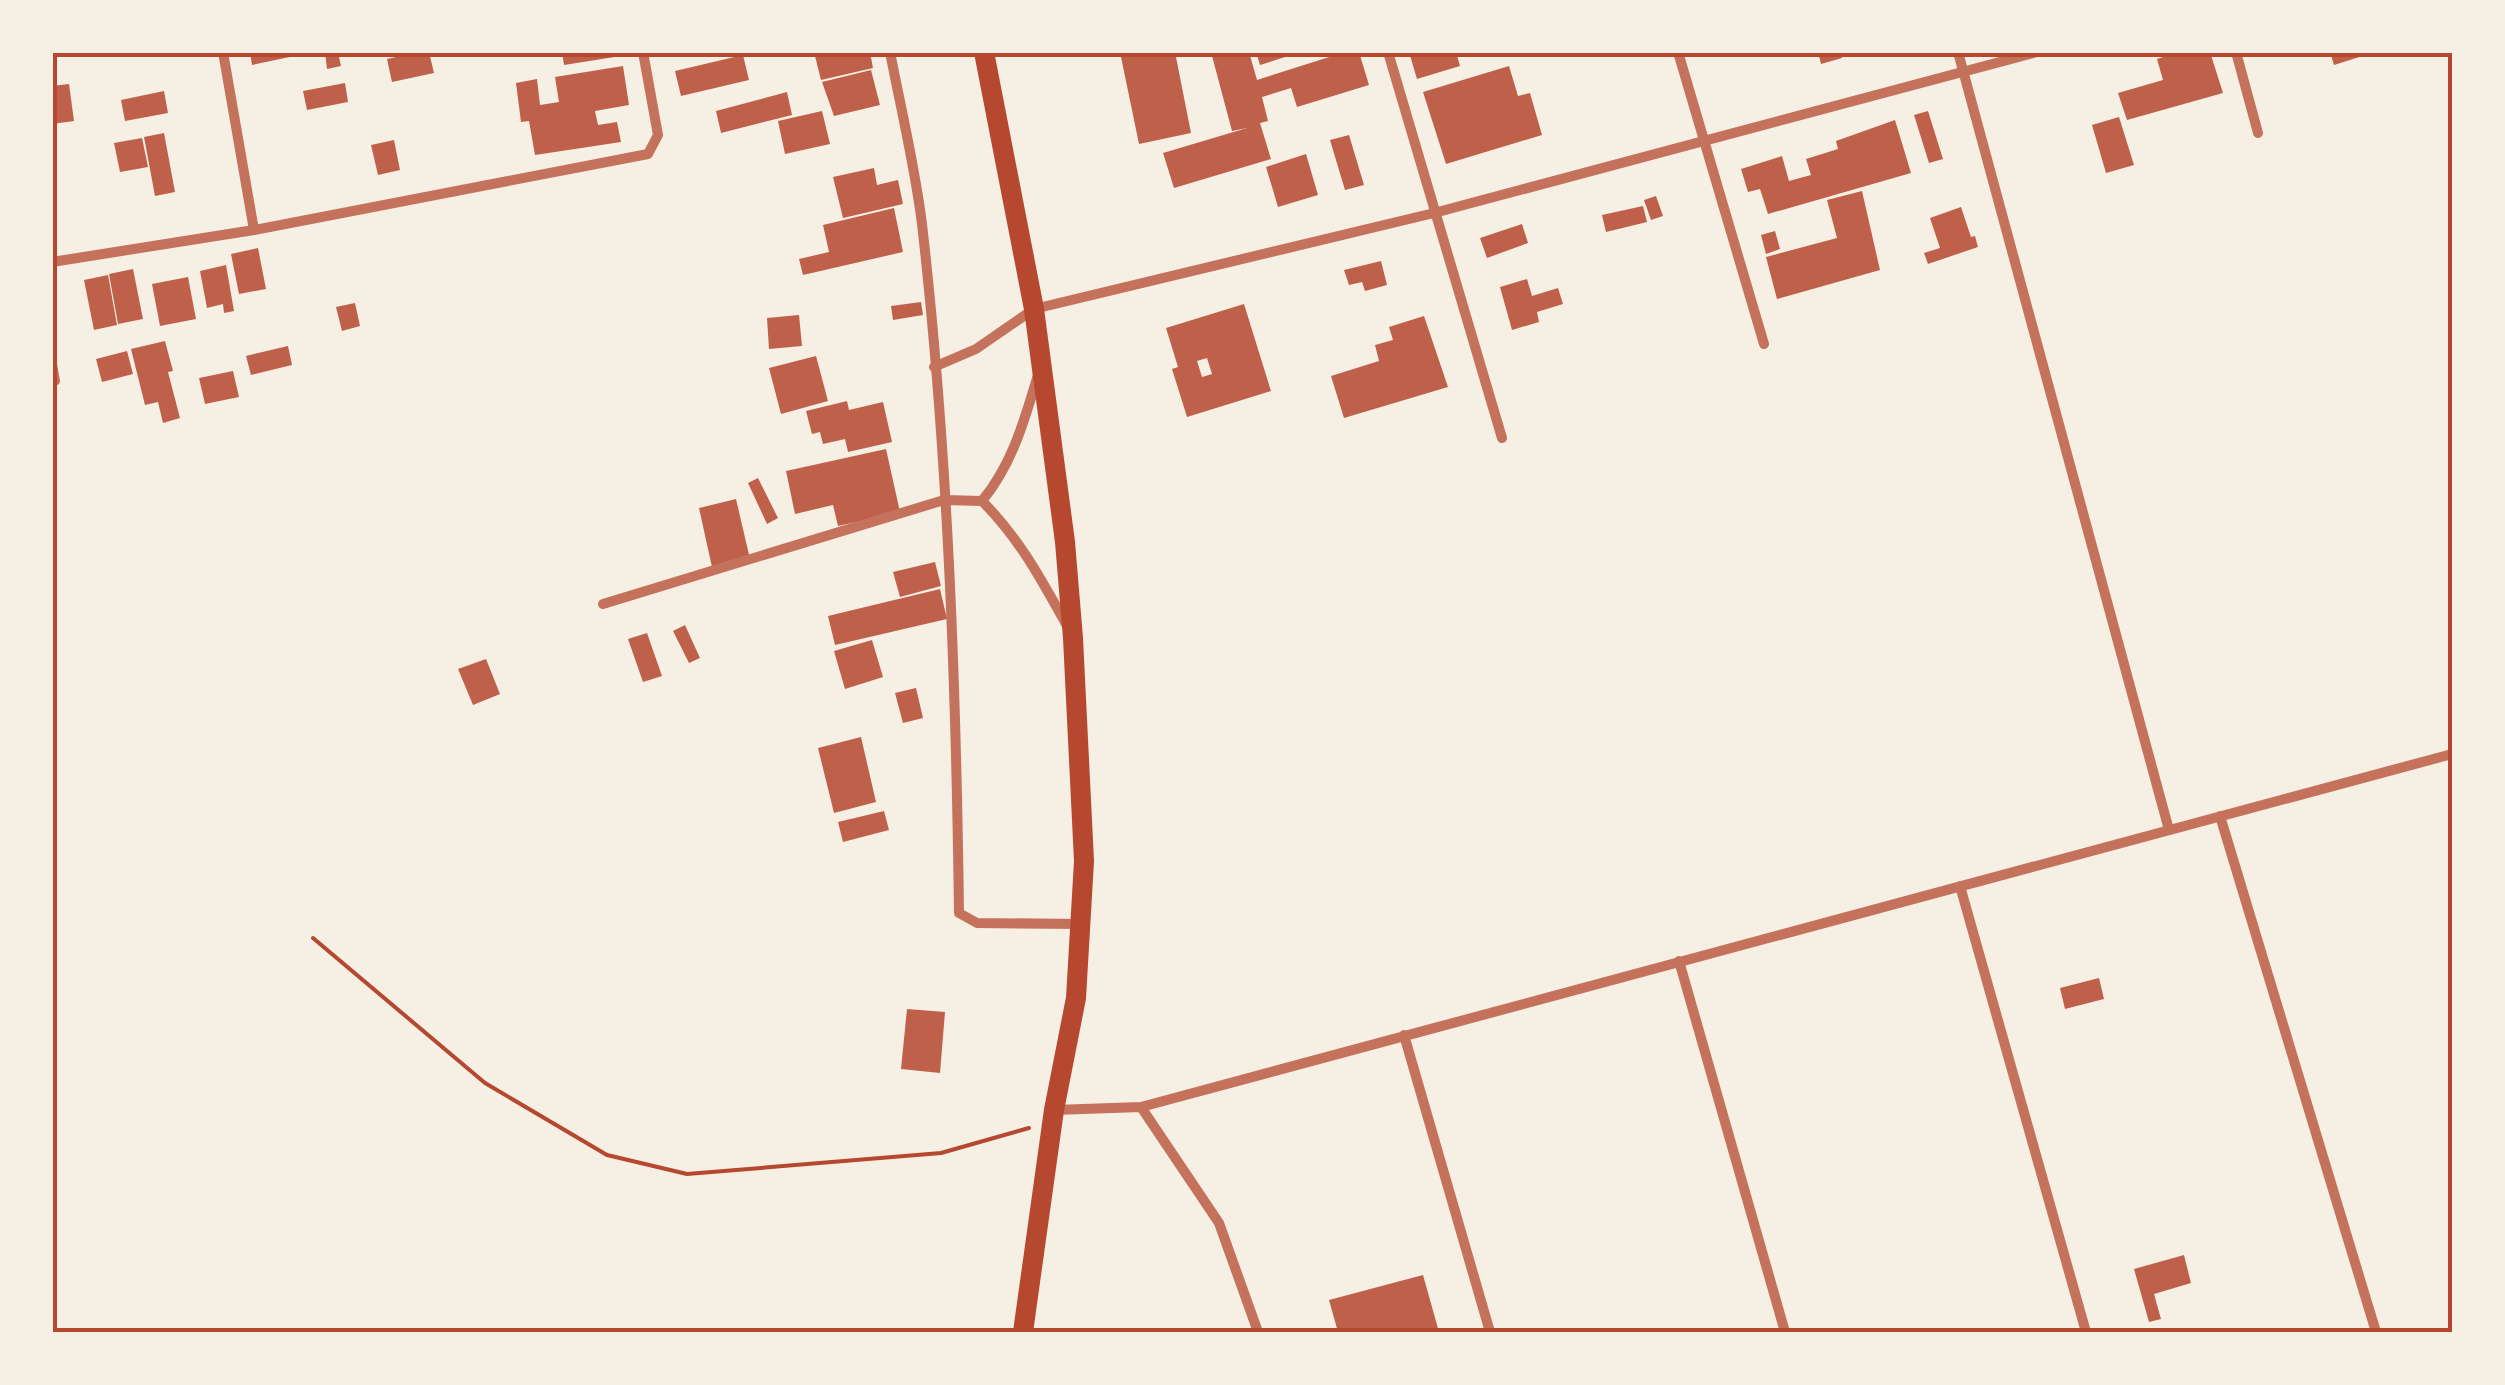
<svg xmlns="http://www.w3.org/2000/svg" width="2505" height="1385" font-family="'Archivo Narrow',sans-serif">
  <rect width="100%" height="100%" fill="#f6efe4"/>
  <path fill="#bf614a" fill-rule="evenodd" d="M250,52H304V54L252,65Z
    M325,52H338L341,66L327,69Z
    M419,52H429L434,73L392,82L387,59Z
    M562,52H620L621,56L564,65Z
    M814,52H870L873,68L821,80Z
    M1120,52H1175L1191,133L1139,144Z
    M1211,52H1249L1257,80L1345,52H1359L1369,85L1297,107L1291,88L1262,97L1268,121L1260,123L1271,159L1174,188L1163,153L1247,128L1232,131Z
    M1256,52H1298V53L1260,65Z
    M1409,52H1456L1460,66L1417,79Z
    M1818,52H1840L1842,58L1821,64Z
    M2179,52H2210L2223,93L2127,120L2118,93L2163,80L2157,59Z
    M2330,52H2372V53L2334,65Z
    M743,55L749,80L681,96L675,71Z
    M623,66L629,105L595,111L598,125L617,122L621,142L535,155L529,121L521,122L516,83L537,79L540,105L559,102L555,77Z
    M1509,66L1518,96L1530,93L1542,135L1446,164L1423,92Z
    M871,70L880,105L834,116L822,82Z
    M345,83L348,102L307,110L303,91Z
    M69,84L74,121L52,124V86Z
    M164,91L168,113L125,121L121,100Z
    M787,92L792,115L721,133L716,111Z
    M822,111L830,144L785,154L778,121Z
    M1928,111L1943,159L1929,163L1914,115Z
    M2119,117L2134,165L2106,173L2092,125Z
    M1895,120L1911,173L1768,214L1760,189L1748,192L1741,169L1782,156L1789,181L1811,175L1806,159L1838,149L1836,141Z
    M164,133L175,192L155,196L144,137Z
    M1349,135L1364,185L1345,190L1330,140Z
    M142,138L148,167L120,172L114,143Z
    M394,140L400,170L378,175L371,145Z
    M1306,154L1318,195L1278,207L1266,167Z
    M874,168L877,185L898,180L903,204L843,218L833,177Z
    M1862,191L1880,270L1777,299L1766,257L1837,238L1827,200Z
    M1656,196L1663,216L1651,220L1644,200Z
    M1643,206L1647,222L1606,232L1602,215Z
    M1961,207L1971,237L1975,236L1978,247L1928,264L1924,253L1940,248L1930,218Z
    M894,208L903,252L803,275L799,259L829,252L823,225Z
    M1522,224L1528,243L1487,258L1480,238Z
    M1775,231L1780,249L1766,254L1761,235Z
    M258,248L266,289L239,294L231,254Z
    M1381,261L1387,285L1365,291L1362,282L1349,285L1344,270Z
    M226,265L234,311L224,313L223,304L207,308L200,271Z
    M133,269L143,319L118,324L109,274Z
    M108,275L117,325L94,330L84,280Z
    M188,277L196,319L160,326L152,284Z
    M1527,279L1532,296L1558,288L1563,304L1537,312L1539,322L1512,330L1500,287Z
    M921,302L923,315L893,320L891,306Z
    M355,303L360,326L342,331L336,307Z
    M1244,304L1271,391L1187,417L1172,369L1178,367L1166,328ZM1207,358L1212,374L1202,377L1197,361Z
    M799,315L802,346L769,349L767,318Z
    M1424,316L1448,387L1344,418L1331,376L1379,361L1375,345L1393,340L1389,327Z
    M165,341L173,371L168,372L180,418L163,423L158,402L145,405L131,349Z
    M288,346L292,365L251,375L246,356Z
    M127,351L133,374L102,382L96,359Z
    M816,356L828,401L781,414L769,368Z
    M233,371L239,397L205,404L199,378Z
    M847,401L849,410L883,402L892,442L848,452L845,439L823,444L820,432L812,434L806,411Z
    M886,449L900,512L838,526L833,505L795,514L786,471Z
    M758,478L778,518L767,524L748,483Z
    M736,499L750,559L712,567L699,508Z
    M935,562L941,586L900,597L893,572Z
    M940,589L947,619L835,645L828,616Z
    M685,625L700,658L689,663L673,631Z
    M647,633L662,676L643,682L628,639Z
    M872,640L883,677L845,689L834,651Z
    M486,659L500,694L473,705L458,669Z
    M916,688L923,718L903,723L895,693Z
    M861,737L876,802L834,813L818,748Z
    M884,811L889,830L843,842L838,822Z
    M2099,978L2104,999L2065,1009L2060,988Z
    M907,1009L945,1012L940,1073L901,1069Z
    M2184,1255L2191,1283L2154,1294L2161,1319L2149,1322L2134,1269Z
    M1423,1275L1439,1332H1338L1329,1300Z"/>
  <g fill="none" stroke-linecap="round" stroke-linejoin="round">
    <path stroke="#b5482f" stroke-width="4" d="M313,938L485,1083L607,1155L687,1174L941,1153L1029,1128"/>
    <path stroke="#c5725c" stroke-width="10" d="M223,52L254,230
      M890,52C901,109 915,167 922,224C948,452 956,683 959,913L977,923L1081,924
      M1388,52L1502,438
      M1678,52L1764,344
      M1958,52L2169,830
      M2236,52L2258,133
      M52,262L254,230L648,154L658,135L643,52
      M52,364L55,381
      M934,367L976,349L1034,309L1434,213L2037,52
      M982,501C1013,463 1024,421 1038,375
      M603,604L944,500L982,501C1019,538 1041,579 1066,624
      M2220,816L2376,1332
      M1960,886L2086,1332
      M1679,961L1785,1332
      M1404,1035L1490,1332
      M1141,1107L1219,1223L1258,1332
      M1054,1110L1141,1107L2452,754"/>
    <path stroke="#b5482f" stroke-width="20" d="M984,52L1034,309L1065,542L1073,638L1084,861L1076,998L1054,1110L1023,1332"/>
  </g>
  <rect width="2505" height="1385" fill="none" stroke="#f6efe4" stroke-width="110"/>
  <rect x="55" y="55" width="2395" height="1275" fill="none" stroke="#b5482f" stroke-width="4"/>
</svg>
